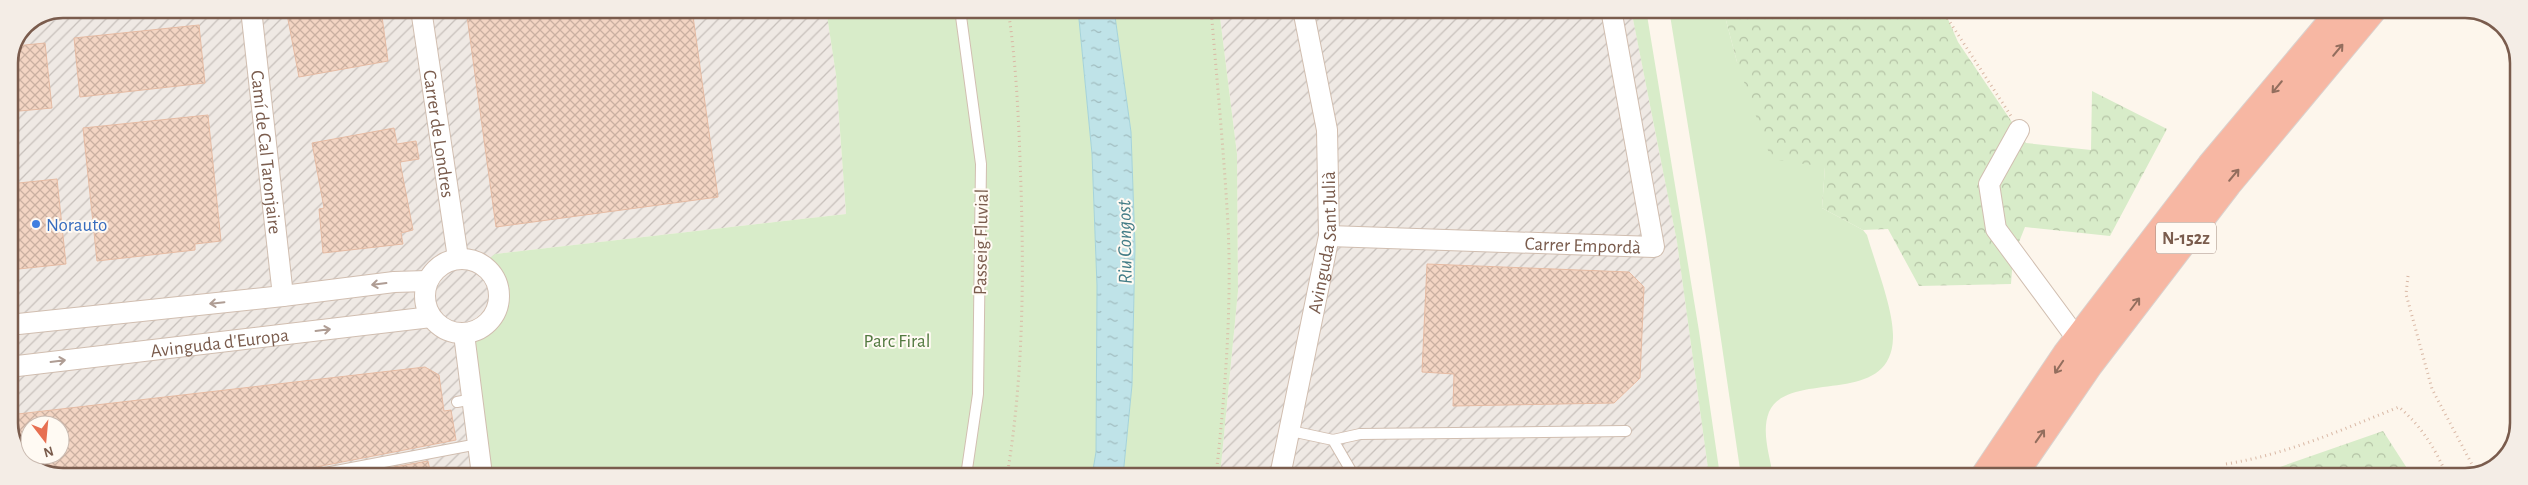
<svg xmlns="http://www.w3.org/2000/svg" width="2528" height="485" font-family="'Alegreya Sans',sans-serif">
  <defs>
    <pattern id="industrial-furrows" width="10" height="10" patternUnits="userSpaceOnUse" patternTransform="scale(1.25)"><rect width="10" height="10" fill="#efe9e4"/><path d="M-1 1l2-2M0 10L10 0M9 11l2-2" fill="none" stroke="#c7c0bb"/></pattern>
    <pattern id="forest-crowns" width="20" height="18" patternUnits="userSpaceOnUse" patternTransform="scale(1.25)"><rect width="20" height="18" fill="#d8ecc9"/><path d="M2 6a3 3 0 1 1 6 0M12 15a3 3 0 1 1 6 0" fill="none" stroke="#b4c2a5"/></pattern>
    <pattern id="water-ripples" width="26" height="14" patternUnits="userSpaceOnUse" patternTransform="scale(1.25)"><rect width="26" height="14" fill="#bfe3e8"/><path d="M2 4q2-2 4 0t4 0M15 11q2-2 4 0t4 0" fill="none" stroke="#a0bbbe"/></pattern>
    <pattern id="building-cross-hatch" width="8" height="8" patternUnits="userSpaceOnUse" patternTransform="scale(1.25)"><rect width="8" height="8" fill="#f3d5c3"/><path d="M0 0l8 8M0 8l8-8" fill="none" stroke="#cab0a1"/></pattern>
  </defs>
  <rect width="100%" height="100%" fill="#fdf6ec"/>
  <path fill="url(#industrial-furrows)" fill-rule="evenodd" d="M63,9H826L836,75L846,214L495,254L492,272L498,284L500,297L497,311L490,322L479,330L464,334L482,475H52L22,458L9,429V62L25,24ZM30,425H60V455H30Z
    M1219,9H1631L1677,242L1709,476H1220L1238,291L1237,154Z"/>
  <path fill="#d8ecc9" d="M826,9H1078L1092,154L1097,286L1096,453L1092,476L482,475L464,334C502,324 513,290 482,264L495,254L846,214L836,75Z
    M1114,9H1219L1237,154L1238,291L1220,476H1123L1132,385L1135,247L1131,132Z
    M1631,9H1646L1699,331L1720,476H1709L1677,242Z
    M1669,9H1723L1737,62L1825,167L1822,208L1863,230L1867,235C1875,263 1894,310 1893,338C1891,409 1789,368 1769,412C1761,432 1770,456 1773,476H1741L1706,237Z"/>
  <path fill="url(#forest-crowns)" d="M1723,9L1944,10L1958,42L2026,143L2091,150L2092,91L2167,129L2110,236L2025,227L2013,257L2011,284L1919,286L1888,229L1863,230L1822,208L1825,167L1771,159L1737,62Z
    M2383,431L2412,476H2254Z"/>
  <path fill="url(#water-ripples)" stroke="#a5d3da" d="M1078,9H1114L1131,132L1135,247L1132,385L1123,476H1092L1096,452L1097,286L1092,154Z"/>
  <path fill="url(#building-cross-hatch)" stroke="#e6bba3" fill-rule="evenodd" d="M286,9H381L388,61L299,77Z
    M466,9H692L718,197L496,227Z
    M199,25L205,83L80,97L74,38Z
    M45,43L52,108L9,112V62L15,46Z
    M208,115L221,241L195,244V250L97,261L83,128Z
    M394,128L397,144L416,141L419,159L400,162L413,230L401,233L403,244L323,253L319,209L324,208L312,143Z
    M57,179L66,264L9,270V184Z
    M1427,264L1629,272L1644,287L1640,378L1614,403L1453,406L1454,374L1422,372Z
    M425,367L439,375L444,411L451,410L456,440L275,475H52L22,458L9,429V415ZM30,425H60V455H30Z
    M428,461L431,475H361L360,473Z"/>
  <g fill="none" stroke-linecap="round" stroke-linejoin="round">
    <defs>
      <path id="lane" d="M960,9L981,164L978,394L966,476
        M457,402L473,399
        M1291,431L1333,440L1354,476
        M1333,440L1360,434L1626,431
        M315,475L478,444"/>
      <g id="street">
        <path id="s1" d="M251,9L283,296"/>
        <path id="s2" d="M421,9L458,258"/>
        <path d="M2019,130L1989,184L1996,229L2078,340"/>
        <path id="s3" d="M1329,236L1654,247L1611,9"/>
        <circle cx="462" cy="296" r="37"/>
        <path d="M9,325L283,296L394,282L427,281"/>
        <path d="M464,334L482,475"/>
        <path id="s4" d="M9,367L431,317"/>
        <path id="s5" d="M1280,476L1329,236L1327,130L1303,9"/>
      </g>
      <path id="highway" d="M1985,476L2067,354L2211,166L2342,10
        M2012,476L2089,364L2227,184L2372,10"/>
    </defs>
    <use href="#lane" stroke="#d1beb0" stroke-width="12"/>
    <use href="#street" stroke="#d1beb0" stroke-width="22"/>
    <use href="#highway" stroke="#dad1cd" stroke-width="30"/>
    <path stroke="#d9b8a5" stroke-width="3" stroke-dasharray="1 4" stroke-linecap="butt" d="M1211,9C1217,81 1224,153 1228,225C1232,309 1225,393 1216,476
      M1942,10L2011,116
      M2408,276L2406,294L2432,389L2476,472
      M2226,464C2288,454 2341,430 2399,407C2422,427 2435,448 2447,476
      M1007,476C1023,380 1024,284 1021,187C1019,128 1017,68 1008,9"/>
    <use href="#lane" stroke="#fff" stroke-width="10"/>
    <use href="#street" stroke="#fff" stroke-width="20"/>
    <use href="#highway" stroke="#f7b7a3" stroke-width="28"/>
  </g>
  <defs><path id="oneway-shaft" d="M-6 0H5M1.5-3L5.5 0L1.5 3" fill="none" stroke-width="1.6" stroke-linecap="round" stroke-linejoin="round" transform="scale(1.25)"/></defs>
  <g stroke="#936e5e">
    <use href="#oneway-shaft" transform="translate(2338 50) rotate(-50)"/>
    <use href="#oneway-shaft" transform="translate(2277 87) rotate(130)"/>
    <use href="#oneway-shaft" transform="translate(2234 175) rotate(-50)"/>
    <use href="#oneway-shaft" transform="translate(2135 304) rotate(-53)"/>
    <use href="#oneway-shaft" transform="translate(2059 367) rotate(124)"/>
    <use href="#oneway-shaft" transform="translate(2040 436) rotate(-55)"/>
  </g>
  <g stroke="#af9d94">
    <use href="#oneway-shaft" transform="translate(379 284) rotate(173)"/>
    <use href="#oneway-shaft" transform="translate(217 303) rotate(174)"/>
    <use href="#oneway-shaft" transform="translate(323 330) rotate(-7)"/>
    <use href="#oneway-shaft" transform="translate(58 361) rotate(-7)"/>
  </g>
  <circle fill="#3f7fe0" stroke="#fffaf3" stroke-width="2" cx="36" cy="224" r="5"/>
  <g text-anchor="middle" stroke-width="4" stroke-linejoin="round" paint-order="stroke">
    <rect fill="#fffaf3" stroke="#a28b7f" stroke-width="1" x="2156" y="222.5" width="60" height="31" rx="4"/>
    <g font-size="18" font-weight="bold" fill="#7a5c4d">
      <text x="2186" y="244">N-152z</text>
    </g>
    <g font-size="19" fill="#7a5c4d" stroke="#fffaf3">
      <text dy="7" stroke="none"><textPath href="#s2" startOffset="126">Carrer de Londres</textPath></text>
      <text dy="7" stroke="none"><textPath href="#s1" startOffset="144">Camí de Cal Taronjaire</textPath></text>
      <text transform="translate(980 242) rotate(-89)" y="7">Passeig Fluvial</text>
      <text dy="7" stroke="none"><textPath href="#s5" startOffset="238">Avinguda Sant Julià</textPath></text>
      <text dy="7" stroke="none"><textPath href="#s3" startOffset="254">Carrer Empordà</textPath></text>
      <text dy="7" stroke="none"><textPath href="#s4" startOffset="212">Avinguda d'Europa</textPath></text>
    </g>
    <g font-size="19" fill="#366cbe" stroke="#fffaf3" text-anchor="start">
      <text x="46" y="231">Norauto</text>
    </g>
    <g font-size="19" fill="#537a41" stroke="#fffaf3">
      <text x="897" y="347">Parc Firal</text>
    </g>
    <g font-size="20" font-style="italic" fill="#437c86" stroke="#fffaf3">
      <text transform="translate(1124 242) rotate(-91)" y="7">Riu Congost</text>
    </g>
  </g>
  <path d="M0 0H2528V485H0ZM63 18H2465A45 45 0 0 1 2510 63V423A45 45 0 0 1 2465 468H63A45 45 0 0 1 18 423V63A45 45 0 0 1 63 18Z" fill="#f4ede6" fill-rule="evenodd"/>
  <path fill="none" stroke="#7a5c4d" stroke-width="2.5" d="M63 18H2465A45 45 0 0 1 2510 63V423A45 45 0 0 1 2465 468H63A45 45 0 0 1 18 423V63A45 45 0 0 1 63 18Z"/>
  <g transform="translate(45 440) rotate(164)"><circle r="24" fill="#fffaf3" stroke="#cabbb1"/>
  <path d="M0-4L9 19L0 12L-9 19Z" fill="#e76f51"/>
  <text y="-8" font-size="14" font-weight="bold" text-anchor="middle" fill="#7a5c4d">N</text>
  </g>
</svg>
